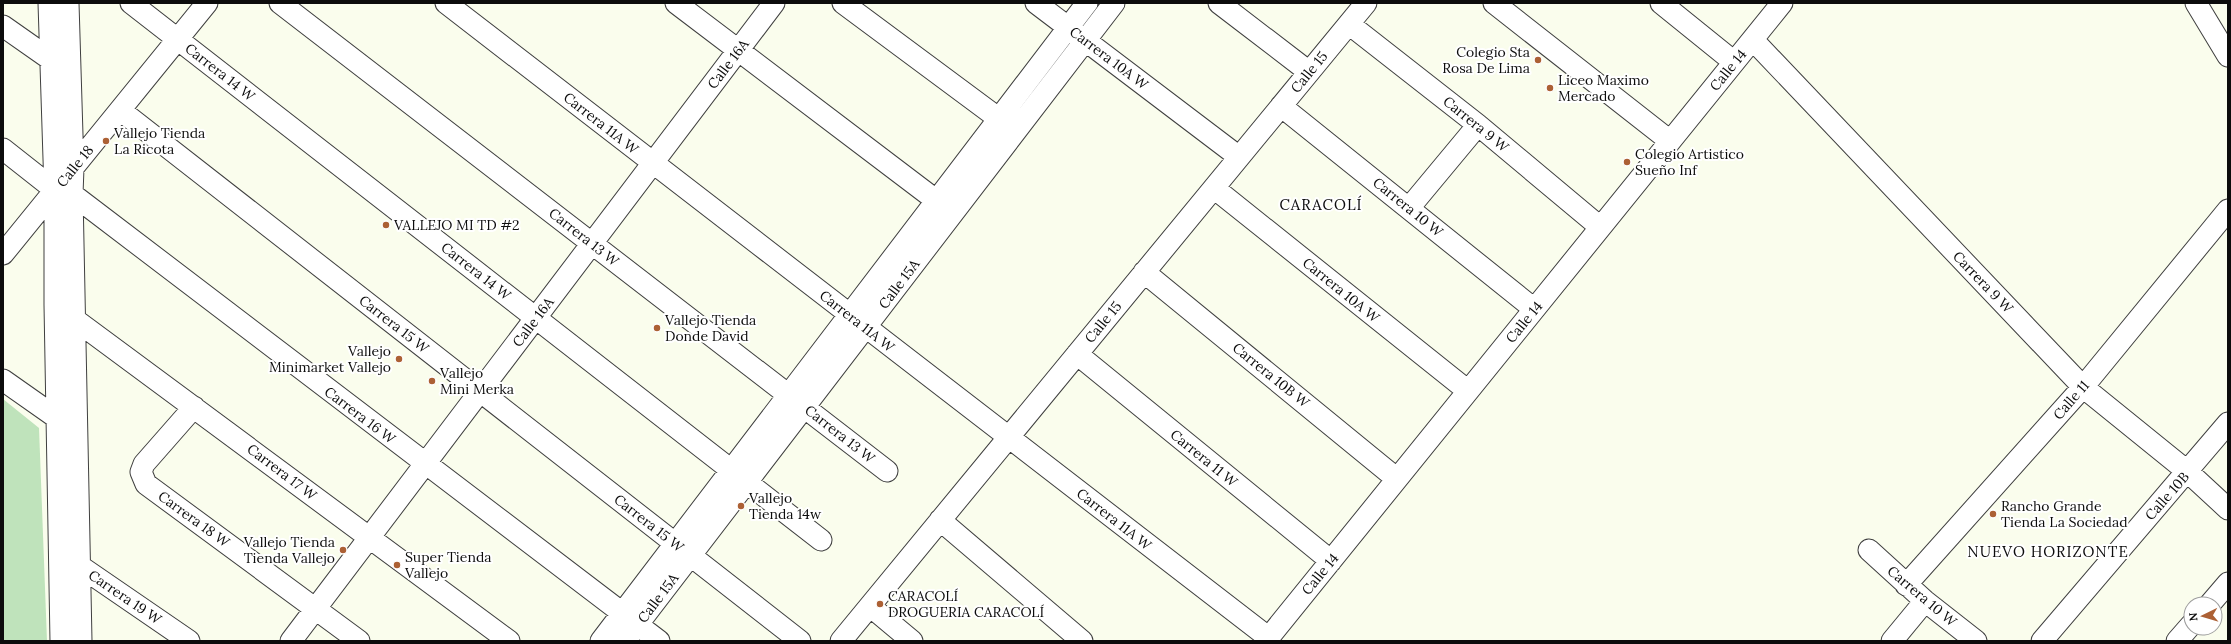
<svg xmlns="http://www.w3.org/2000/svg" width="2231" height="644" font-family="Lora,serif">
  <rect width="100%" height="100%" fill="#fafded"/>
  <path fill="#bfe3bb" d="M3,399L39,428L47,641H3Z"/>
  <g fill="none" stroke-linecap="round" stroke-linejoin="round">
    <defs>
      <path id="minor" d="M49,3L55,190V305L61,641
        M68,3L73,168L72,194L81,641
        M131,3L821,540
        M280,3L887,471
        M446,3L1269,638
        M676,3L937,201
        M843,3L1010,127
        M1036,3L1239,157
        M1219,3L1309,72
        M1494,3L1670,141
        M1661,3L1734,62
        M2196,3L2228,56
        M1349,24L1478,125L1600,227
        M3,26L50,59L59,63
        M1753,40L2083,387L2188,472L2228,509
        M1281,106L1534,309
        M120,110L800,641
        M3,149L55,190L72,194L659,641
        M1214,188L1468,391
        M1409,208L1478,125
        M3,254L207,3
        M1144,272L1397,479
        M66,313L509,641
        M1077,354L1331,561
        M3,380L57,418L66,421
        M194,407L144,464L141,472L146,484L359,641
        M940,520L1082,641
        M1869,550L1925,601L1976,641
        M71,560L189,641
        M1906,585L2083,387L2228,210
        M2210,604L2228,583
        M870,606L912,641
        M291,641L774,3
        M601,641L1087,3
        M625,641L1114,3
        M841,641L1366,3
        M1266,641L1782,3
        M1892,641L1925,601
        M2042,641L2228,423
        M2177,641L2191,625"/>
    </defs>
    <use href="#minor" stroke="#3f3f3f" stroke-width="23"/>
    <use href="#minor" stroke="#fff" stroke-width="21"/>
  </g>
  <g fill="#ac6034" stroke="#fff" stroke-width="1.5">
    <circle cx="1538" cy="60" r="4"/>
    <circle cx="1550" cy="88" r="4"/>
    <circle cx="106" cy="141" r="4"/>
    <circle cx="1627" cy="162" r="4"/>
    <circle cx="386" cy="225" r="4"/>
    <circle cx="657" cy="328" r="4"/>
    <circle cx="399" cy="359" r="4"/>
    <circle cx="432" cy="381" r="4"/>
    <circle cx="741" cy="506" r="4"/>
    <circle cx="1993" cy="514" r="4"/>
    <circle cx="343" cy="550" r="4"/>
    <circle cx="397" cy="565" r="4"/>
    <circle cx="880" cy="604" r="4"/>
  </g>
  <g text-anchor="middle" stroke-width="4" stroke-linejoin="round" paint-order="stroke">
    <g font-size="14" fill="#0c0c0c" stroke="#fff" text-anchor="start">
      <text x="1530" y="57" text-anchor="end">Colegio Sta<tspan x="1530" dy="16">Rosa De Lima</tspan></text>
      <text x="1558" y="85">Liceo Maximo<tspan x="1558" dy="16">Mercado</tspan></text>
      <text x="114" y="138">Vallejo Tienda<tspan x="114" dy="16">La Ricota</tspan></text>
      <text x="1635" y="159">Colegio Artistico<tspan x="1635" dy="16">Sueño Inf</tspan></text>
      <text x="394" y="230">VALLEJO MI TD #2</text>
      <text x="665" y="325">Vallejo Tienda<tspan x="665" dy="16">Donde David</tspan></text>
      <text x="391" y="356" text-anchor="end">Vallejo<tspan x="391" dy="16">Minimarket Vallejo</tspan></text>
      <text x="440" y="378">Vallejo<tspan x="440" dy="16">Mini Merka</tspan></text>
      <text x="749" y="503">Vallejo<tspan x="749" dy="16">Tienda 14w</tspan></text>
      <text x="2001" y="511">Rancho Grande<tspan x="2001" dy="16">Tienda La Sociedad</tspan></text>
      <text x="335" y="547" text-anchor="end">Vallejo Tienda<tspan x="335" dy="16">Tienda Vallejo</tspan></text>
      <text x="405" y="562">Super Tienda<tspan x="405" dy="16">Vallejo</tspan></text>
      <text x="888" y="601">CARACOLÍ<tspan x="888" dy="16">DROGUERIA CARACOLÍ</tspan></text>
    </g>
    <g font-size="14" fill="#0c0c0c" stroke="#fff">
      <text transform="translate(1109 58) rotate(37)" y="5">Carrera 10A W</text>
      <text transform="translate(728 64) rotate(-53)" y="5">Calle 16A</text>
      <text transform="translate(1728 70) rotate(-51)" y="5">Calle 14</text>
      <text transform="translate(220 72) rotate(38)" y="5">Carrera 14 W</text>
      <text transform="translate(1309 72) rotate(-51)" y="5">Calle 15</text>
      <text transform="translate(601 123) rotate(38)" y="5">Carrera 11A W</text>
      <text transform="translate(1476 124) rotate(39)" y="5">Carrera 9 W</text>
      <text transform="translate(75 166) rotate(-51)" y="5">Calle 18</text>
      <text transform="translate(1408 207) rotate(39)" y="5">Carrera 10 W</text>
      <text transform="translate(584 237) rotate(38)" y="5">Carrera 13 W</text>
      <text transform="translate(476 271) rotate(38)" y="5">Carrera 14 W</text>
      <text transform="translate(1983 282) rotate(46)" y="5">Carrera 9 W</text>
      <text transform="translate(899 284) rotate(-53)" y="5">Calle 15A</text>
      <text transform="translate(1341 290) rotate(39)" y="5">Carrera 10A W</text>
      <text transform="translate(857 321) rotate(38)" y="5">Carrera 11A W</text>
      <text transform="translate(533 322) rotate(-53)" y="5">Calle 16A</text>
      <text transform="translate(1103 322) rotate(-51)" y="5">Calle 15</text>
      <text transform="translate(1524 322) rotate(-51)" y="5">Calle 14</text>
      <text transform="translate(394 324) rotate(38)" y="5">Carrera 15 W</text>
      <text transform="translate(1271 375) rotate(39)" y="5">Carrera 10B W</text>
      <text transform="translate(2071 400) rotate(-49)" y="5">Calle 11</text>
      <text transform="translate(360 415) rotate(37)" y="5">Carrera 16 W</text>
      <text transform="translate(840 434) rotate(38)" y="5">Carrera 13 W</text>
      <text transform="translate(1204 458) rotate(39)" y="5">Carrera 11 W</text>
      <text transform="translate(282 472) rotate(37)" y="5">Carrera 17 W</text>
      <text transform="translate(2167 496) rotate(-49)" y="5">Calle 10B</text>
      <text transform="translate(194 519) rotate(36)" y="5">Carrera 18 W</text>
      <text transform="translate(1114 519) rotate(38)" y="5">Carrera 11A W</text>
      <text transform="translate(649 523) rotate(38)" y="5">Carrera 15 W</text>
      <text transform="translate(1320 574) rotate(-51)" y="5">Calle 14</text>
      <text transform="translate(1922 596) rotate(40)" y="5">Carrera 10 W</text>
      <text transform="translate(125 597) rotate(34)" y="5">Carrera 19 W</text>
      <text transform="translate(658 598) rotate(-53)" y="5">Calle 15A</text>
    </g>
    <g font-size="15" letter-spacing="1" fill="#0c0c0c" stroke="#fff">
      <text x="1321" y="210">CARACOLÍ</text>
      <text x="2048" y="557">NUEVO HORIZONTE</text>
    </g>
  </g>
  <rect width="2231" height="644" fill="none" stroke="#0c0c0c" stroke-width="8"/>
  <g transform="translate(2203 616) rotate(265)"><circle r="19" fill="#ffffff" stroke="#9e9e9e"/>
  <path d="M0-3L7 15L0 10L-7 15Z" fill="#ac6034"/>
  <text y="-6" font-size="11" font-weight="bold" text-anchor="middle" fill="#0c0c0c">N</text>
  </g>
</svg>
